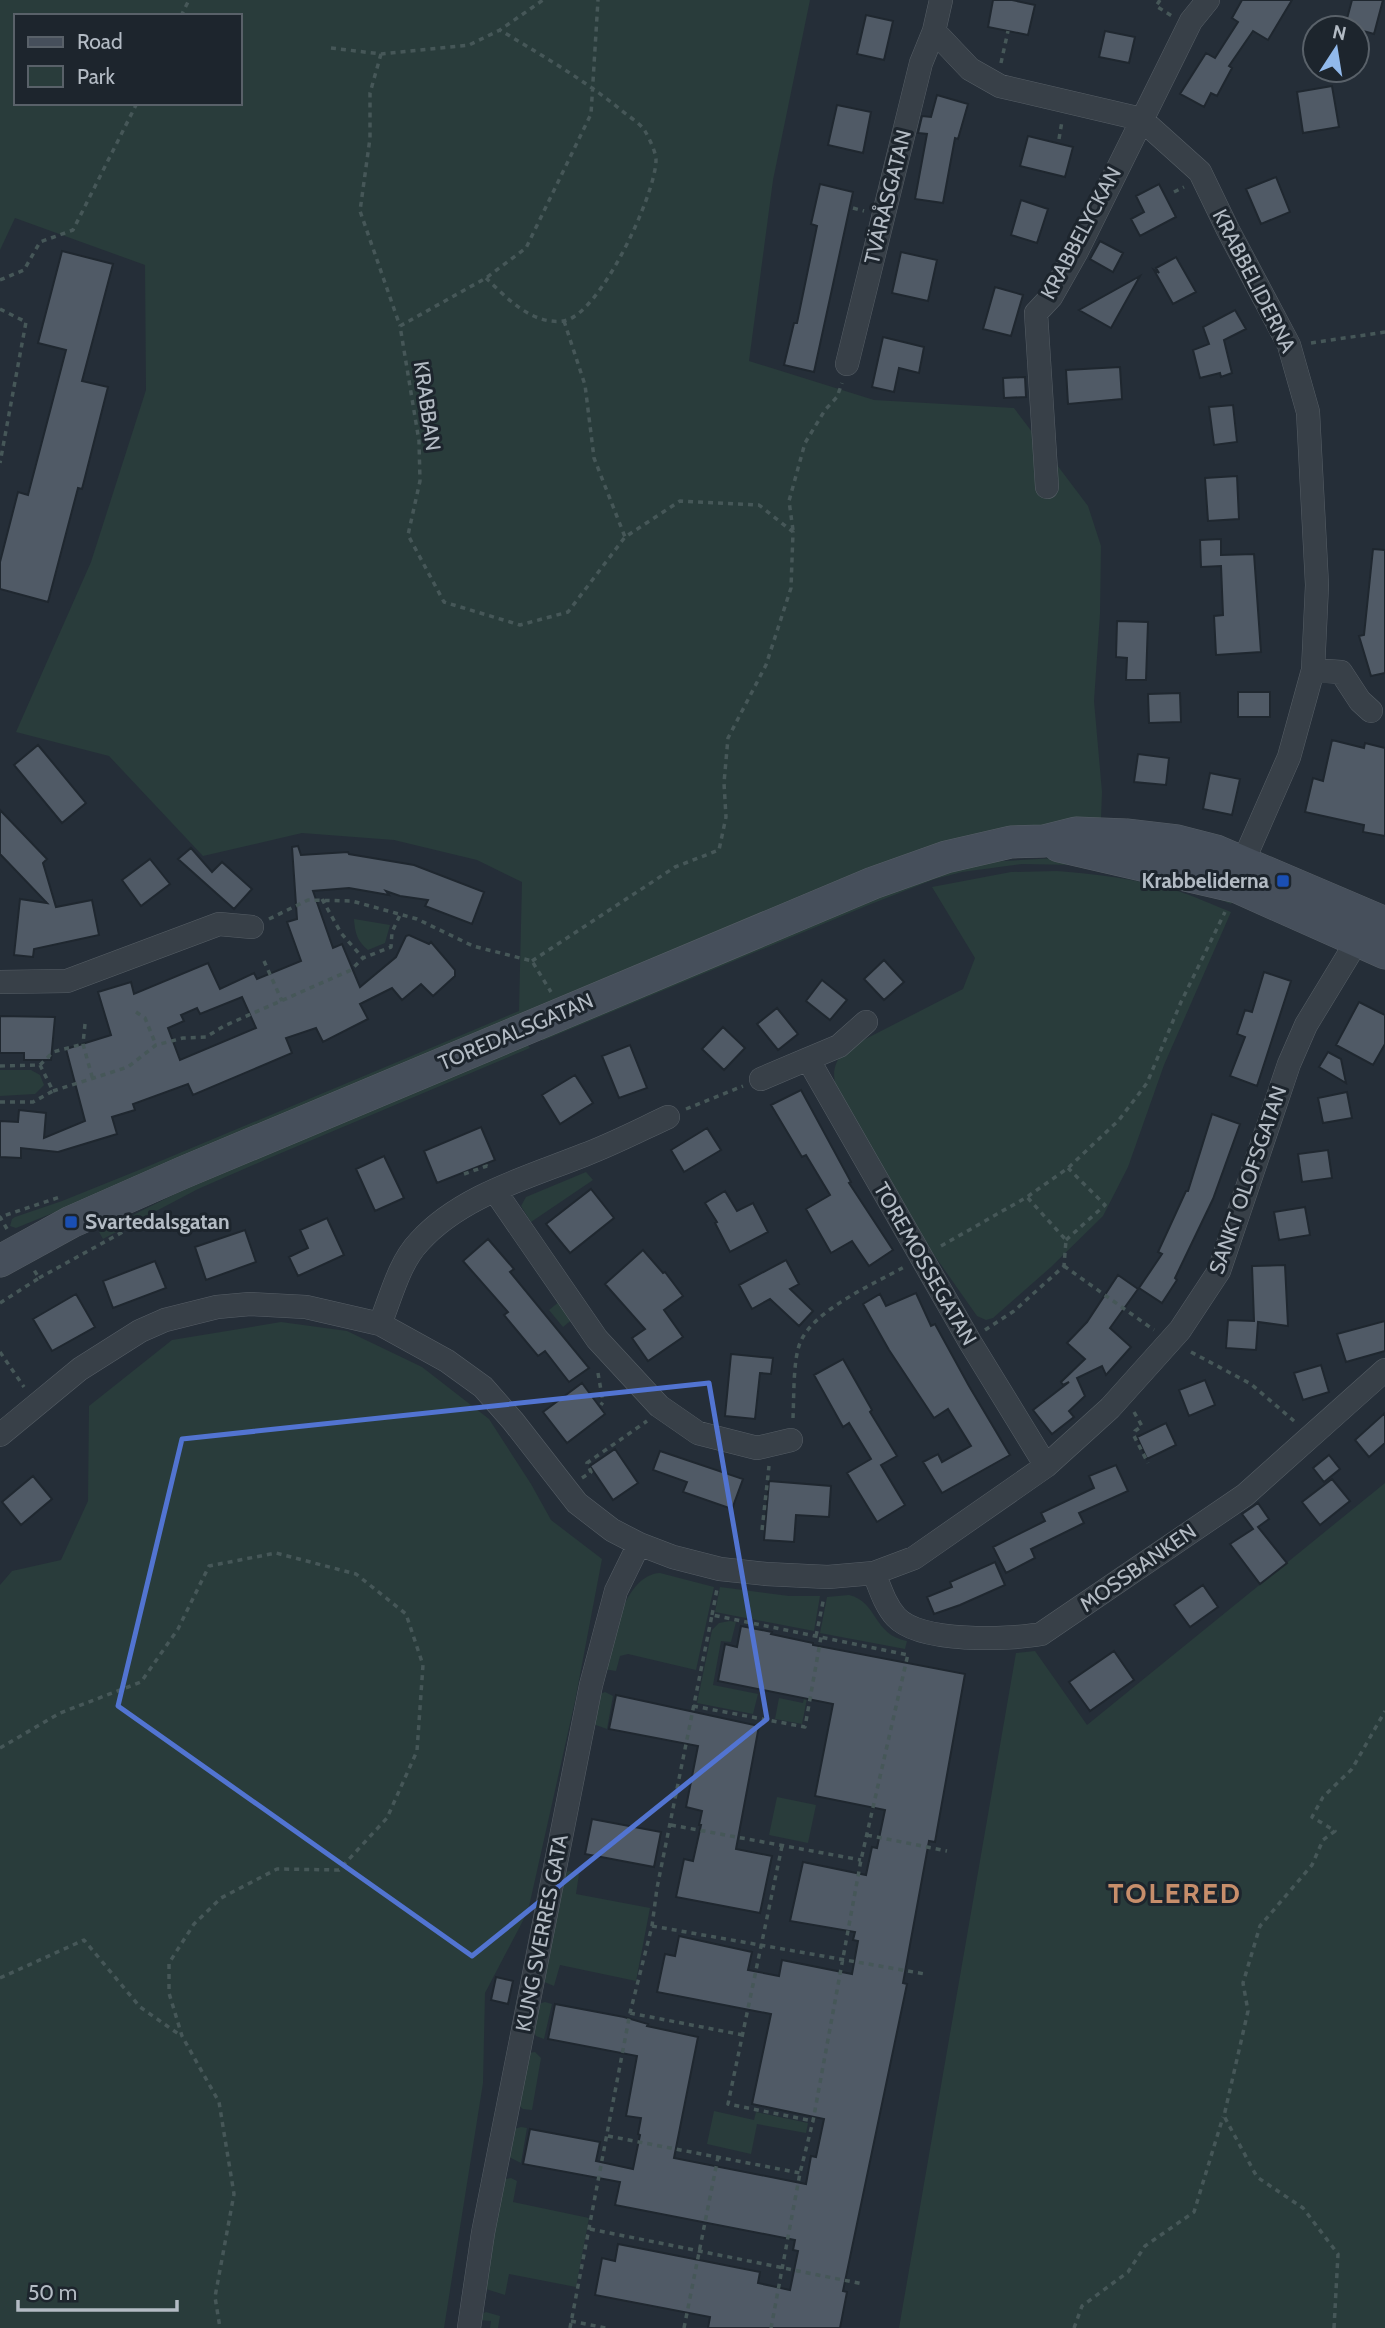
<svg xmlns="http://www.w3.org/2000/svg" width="1385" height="2328" font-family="Cabin,sans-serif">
  <rect width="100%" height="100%" fill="#252e38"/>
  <path fill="#293c3b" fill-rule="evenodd" d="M0,0H810L773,180L749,361L874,400L1014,408L1088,506L1101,546L1100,614L1094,701L1102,792L1101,819L1047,829L146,1175L16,1228L10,1226L12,1219L15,1217L62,1201L139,1170L519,1011L522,882L477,860L394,840L302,833L203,856L109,756L16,732L91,562L146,390L145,265L15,218L0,250ZM16,16H240V103H16Z
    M1056,858L1236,894L1231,904L1182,885L1077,865L1022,864L962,872L935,879L871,904L542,1041L544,1037L888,890L985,862Z
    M1057,871C1097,874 1136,879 1175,890C1194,896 1213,905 1231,912L1164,1065L1128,1167L1103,1216L1051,1267L993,1318L986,1320L977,1316L925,1242L839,1097C832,1077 831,1065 846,1049L963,989L975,958L932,887L1011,872Z
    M354,919L390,925L385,943L368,950C357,941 355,933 354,919Z
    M526,1043L530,1048L267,1159L198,1189L103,1239L99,1232L199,1182Z
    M0,1070H31L40,1075L44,1085L35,1094L0,1096Z
    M586,1172L593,1180L531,1222L521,1206L526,1197Z
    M560,1301L574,1318L563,1327L549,1310Z
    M281,1322L347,1331L422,1367L489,1419L531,1484L551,1520L602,1559L575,1701L528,1911L485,1993L483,2083L444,2328H0V1585L12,1571L61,1560L88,1501L89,1406L172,1340Z
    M1385,1483V2328H899L1016,1653L1035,1651L1087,1725Z
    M660,1573L714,1587L696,1670L628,1654L620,1656L616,1671L604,1669C612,1640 624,1575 660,1573Z
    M720,1587L789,1596H820L814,1631L715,1612Z
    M849,1595C878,1602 873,1635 907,1641L905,1649L820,1633L827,1597Z
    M730,1621L736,1622L731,1642L721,1641L713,1685L758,1694L753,1714L697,1703L712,1630L719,1623Z
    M813,1657H815L802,1724L775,1719L779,1698L803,1703Z
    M605,1692L613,1696L607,1729L593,1724L598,1695Z
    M777,1797L816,1805L808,1843L769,1835Z
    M569,1871L579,1874L576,1894L650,1908L636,1981L560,1965L554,1986L542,1981L564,1873Z
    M545,2002L552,2004L544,2039L536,2036L533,2029L538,2004Z
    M535,2052L541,2058L532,2110L523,2109L519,2106L529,2053Z
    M714,2111L754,2120L756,2112L808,2123L806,2133L757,2124L751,2154L707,2144Z
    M521,2127L527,2128L521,2163L509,2157L514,2129Z
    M511,2178L517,2181L513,2202L589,2218L576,2287L509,2274L505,2295L486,2289L484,2286L503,2182L505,2179Z
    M486,2312L500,2316L498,2328H490L491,2321L479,2320L482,2314Z"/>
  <path fill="#505a66" stroke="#1f272f" stroke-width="2" fill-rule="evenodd" d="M993,0H1012L1035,5L1028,35L988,27Z
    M1242,0H1292L1268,40L1253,31L1229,66L1232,68L1217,96L1211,93L1204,107L1180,94L1206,53L1215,58L1238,22L1232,18Z
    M1352,0H1383L1374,34L1345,26Z
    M866,15L893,21L884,60L857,54Z
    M1105,31L1135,37L1129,63L1099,57Z
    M1332,86L1339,127L1303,133L1297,92Z
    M937,95L968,104L958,139L955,138L943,203L915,199L927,134L918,133L922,116L931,117Z
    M837,105L871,112L863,153L828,145Z
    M1028,136L1073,147L1065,177L1020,166Z
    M1276,177L1290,212L1261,224L1246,189Z
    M820,184L853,192L814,372L784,365L794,323H797L817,226L811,224Z
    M1159,184L1176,217L1140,236L1131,219L1144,212L1136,196Z
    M1021,200L1048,209L1037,243L1011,235Z
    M1100,241L1123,253L1113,272L1090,259Z
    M62,251L113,264L82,381L108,387L82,489L78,488L48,602L0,589V562L18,492L28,495L66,350L38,343Z
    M901,252L937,260L928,301L892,293Z
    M1176,257L1196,292L1173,304L1154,270L1159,273L1156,268Z
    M1140,276L1111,328L1079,310Z
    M995,287L1023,295L1011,336L983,329Z
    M1235,310L1246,329L1224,340L1232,373L1221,377L1220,373L1200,378L1193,350L1209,344L1203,327Z
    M883,337L924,347L919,373L899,368L894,392L872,387Z
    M1120,367L1122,399L1068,404L1066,370Z
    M1025,377L1026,397L1004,398L1003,378Z
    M1233,405L1237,442L1214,445L1209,407Z
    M1237,476L1239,519L1208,521L1205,478Z
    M1221,539V555L1254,554L1261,652L1216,655L1214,616L1223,615L1221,566L1201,567L1200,540Z
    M1373,549L1385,550V673L1371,676L1359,636L1364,635Z
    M1117,621L1148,622L1146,680H1126L1127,658L1116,657Z
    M1238,692H1270V717H1238Z
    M1180,693L1181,722L1149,723L1148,694Z
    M1332,740L1364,748L1365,743L1385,748V836L1363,832L1364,825L1305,812L1313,778L1323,781Z
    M38,745L86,803L62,823L14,765Z
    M1138,754L1169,758L1166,785L1134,782Z
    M1210,773L1240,779L1232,815L1203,809Z
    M0,810L47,859L43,863L56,907L92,900L99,935L34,949L33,957L14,955L20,899L47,903L0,854Z
    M298,846L301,855L348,852L349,854L414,865L484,892L472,924L425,906L428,900L400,896L386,891L389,895L349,888L313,891L333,948L342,944L360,987L396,957L406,936L409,935L429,944L431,942L455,970V976L433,996L421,984L402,1000L392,988L360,1004L368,1019L323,1042L316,1028L286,1038L292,1053L193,1095L188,1084L133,1104L135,1110L112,1117L117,1134L58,1152L21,1148V1158L0,1157V1121L18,1122L19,1110L46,1113L44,1138L85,1121L66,1049L111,1035L98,992L131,982L134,994L208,963L220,989L254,973L257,979L301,961L287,922L297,919L292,847ZM242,997L256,1028L180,1060L168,1028L184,1021L181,1015L197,1008L200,1014Z
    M191,848L212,872L222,862L252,889L234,909L178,859Z
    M150,859L170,884L141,906L122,880Z
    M884,960L904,982L884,1000L864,979Z
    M1264,972L1291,981L1257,1086L1230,1076L1245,1037L1237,1034L1245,1010L1252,1012Z
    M822,980L847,1000L830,1020L806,1001Z
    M1359,1002L1385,1015V1044L1373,1065L1336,1045Z
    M777,1008L798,1034L778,1050L757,1024Z
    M0,1016L55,1017L51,1060H24V1053H0Z
    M723,1027L745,1048L724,1070L702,1049Z
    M630,1045L647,1088L619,1098L602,1056Z
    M1328,1052L1341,1059L1346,1083L1319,1067Z
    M575,1075L593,1103L560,1124L542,1095Z
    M801,1090L851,1182L849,1183L893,1250L869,1266L852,1241L831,1253L806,1209L830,1195L806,1155L802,1157L771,1105Z
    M1347,1092L1352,1118L1323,1123L1318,1098Z
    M1212,1114L1240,1124L1213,1199L1175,1278L1177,1280L1162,1303L1139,1288L1162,1254L1158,1252L1186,1191H1188Z
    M481,1127L495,1160L437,1183L424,1151Z
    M707,1128L721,1150L684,1172L671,1150Z
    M1328,1150L1332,1178L1302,1182L1298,1154Z
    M384,1156L404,1198L375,1211L356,1169Z
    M591,1189L614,1218L570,1253L546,1224Z
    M725,1191L737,1211L753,1203L768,1232L730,1252L715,1223L717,1222L705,1203Z
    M1305,1207L1310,1235L1279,1240L1274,1212Z
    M327,1218L344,1255L298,1276L289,1257L308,1248L300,1230Z
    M245,1230L256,1262L206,1280L195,1247Z
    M488,1239L514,1269L510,1272L589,1368L569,1382L545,1351L538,1356L504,1315L508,1312L463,1261Z
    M643,1250L663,1273L665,1272L683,1296L664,1310L683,1337L648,1361L632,1338L645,1329L605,1284Z
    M786,1260L799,1284L790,1289L813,1311L799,1326L770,1299L752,1309L739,1285Z
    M155,1261L166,1288L113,1308L103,1281Z
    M1285,1265L1288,1326L1258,1322L1256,1350L1226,1348L1228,1320L1254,1321L1252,1266Z
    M1118,1275L1138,1289L1110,1328L1131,1347L1106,1375L1102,1366L1077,1378L1085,1396L1069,1411L1074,1417L1052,1434L1033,1410L1069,1382L1063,1385L1061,1382L1085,1359L1067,1343L1087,1322Z
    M916,1293L931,1326L935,1324L969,1386L1010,1455L942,1493L923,1462L938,1454L942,1462L971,1446L948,1409L934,1418L889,1350L863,1304L880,1294L886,1306Z
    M76,1294L95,1327L52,1351L33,1319Z
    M1385,1321V1351L1346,1362L1337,1334Z
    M731,1354L773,1358L771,1374L760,1373L755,1419L725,1416Z
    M843,1359L872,1410L870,1412L897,1456L881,1465L905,1505L877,1522L847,1473L871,1459L849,1423L843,1427L814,1375Z
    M1321,1365L1329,1392L1303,1400L1294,1373Z
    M1205,1380L1215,1405L1189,1416L1179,1390Z
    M582,1383L605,1414L567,1443L543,1412Z
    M1385,1413V1443L1369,1457L1355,1440Z
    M1166,1423L1176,1445L1147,1459L1137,1437Z
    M615,1449L638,1483L613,1500L590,1466Z
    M660,1451L743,1479L732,1509L683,1492L687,1482L653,1470Z
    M1329,1455L1340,1469L1324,1482L1313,1468Z
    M1116,1465L1128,1491L1079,1513L1084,1523L1031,1549L1035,1558L1006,1573L993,1547L1045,1521L1041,1513L1094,1488L1089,1476Z
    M33,1476L52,1499L21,1525L2,1502Z
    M1332,1479L1350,1501L1320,1525L1302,1502Z
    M769,1481L831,1486L829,1517L796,1515L794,1542L764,1540Z
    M1258,1503L1269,1519L1258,1527L1287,1563L1260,1584L1230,1544L1253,1529L1242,1514Z
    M995,1562L1005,1585L960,1605L934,1614L927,1597L952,1587L950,1582Z
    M1203,1585L1218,1607L1190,1627L1174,1605Z
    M741,1626L772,1632L771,1634L813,1643V1645L965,1674L935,1842L929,1841L903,1983L907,1984L843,2291L847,2292L840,2328H708L710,2317L595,2295L602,2258L615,2261L618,2244L760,2272L758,2283L790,2290L798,2251L793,2250L795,2240L615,2205L620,2182L523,2164L530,2129L600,2142L596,2161L633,2169L640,2135L638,2134L641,2118L626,2116L637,2056L548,2039L555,2004L624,2017L648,2024L647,2026L698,2037L674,2158L806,2184L811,2156L816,2157L824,2119L752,2104L771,2014L657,1992L665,1954L675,1956L679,1936L752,1952L748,1970L779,1976L782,1960L852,1974L858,1941L853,1940L855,1932L790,1921L803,1862L866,1875L872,1847L877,1848L885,1810L815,1796L833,1704L718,1681L725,1644L737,1647Z
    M1114,1651L1134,1680L1090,1711L1069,1682Z
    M616,1695L759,1726L736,1849L772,1856L760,1913L676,1897L684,1859L693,1861L701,1825H699L702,1811L686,1807L698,1746L609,1729Z
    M592,1819L661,1832L654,1867L585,1854Z
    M496,1977L513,1981L508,2004L491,2000Z"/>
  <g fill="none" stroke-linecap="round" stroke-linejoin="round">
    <defs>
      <path id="street" d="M941,0L934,31L970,69L1000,86L1141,119L1200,172L1228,230L1289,345L1308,412L1317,585L1313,670L1289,757L1243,862L1239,877
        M847,364L921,63L934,31
        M1047,487L1036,313L1051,297L1077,251L1191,21L1208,0
        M1313,670L1341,672L1360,701L1371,711
        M0,982L67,981L219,924L252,927
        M866,1022L839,1046L808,1059L970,1342L1046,1466
        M761,1079L808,1059
        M495,1191L597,1339L659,1406L698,1433L757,1448L791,1440
        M380,1324C391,1297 399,1263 419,1242C460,1196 529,1177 584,1155C613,1144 640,1130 668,1117
        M0,1435L80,1369L140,1331L165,1320L217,1307L250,1304L306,1307L380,1324L447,1361L483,1387L513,1421L577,1503L612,1530L639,1544L673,1557L720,1569L766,1574L828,1577L874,1573L914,1558L1046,1466L1110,1408L1180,1330L1219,1271L1289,1064L1306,1025L1357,941L1367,931
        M874,1573C880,1588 885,1605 896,1617C920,1643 1008,1640 1041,1634L1245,1495L1385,1370
        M469,2328L483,2233L591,1685L616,1591L639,1544"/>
      <path id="secondary" d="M1059,846L1237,887L1385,953
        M0,1261L71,1222L182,1173L873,883L946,857L1011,842L1044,841L1076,833L1126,835L1177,841L1216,851L1385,923"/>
    </defs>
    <use href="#street" stroke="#565e66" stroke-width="24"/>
    <use href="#secondary" stroke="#565e66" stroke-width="33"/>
    <path stroke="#465758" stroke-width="3.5" stroke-dasharray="5 5" stroke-linecap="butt" d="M1160,0L1156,6L1172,16
      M181,16L189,0
      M331,48L381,54L469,45L500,30L543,0
      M381,54L370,93V138L360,211L400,326
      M1001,63L1008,31
      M1059,139L1062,121
      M1174,192L1184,187
      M853,208L864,211
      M486,278C506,297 531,325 563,321C599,317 656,194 656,160C656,152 649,138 645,131C640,123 628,116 621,110C583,79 541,55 500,30
      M0,280L24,270L40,242L73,230L137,103
      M0,309L26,322L0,463
      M564,321L585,385L594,458L625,537
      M1311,343L1385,332
      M793,530L789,501L805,443L825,410L837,397L842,383
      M322,899L341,933L363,958
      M269,919L308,900L352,901L417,919L473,946L532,961L551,992
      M264,961L282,1001
      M532,961L675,867L719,850L726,817L724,783L728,738L766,665L791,588L793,532L759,505L680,501L625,537L568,612L520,625L444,602L408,535L420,481L419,441L400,326L486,278L526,248L591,114L598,0
      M136,1012L145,1018L156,1045
      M85,1024L83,1044L93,1080
      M0,1066L40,1065L53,1052L83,1044
      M53,1091L128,1067L156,1045L183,1038L206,1037L224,1026L351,970L363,958L391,947L392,932L400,915
      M0,1102H33L53,1091L40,1065
      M686,1109L743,1086
      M464,1174L487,1166L492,1168
      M7,1229L0,1217L60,1197
      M1066,1240L1105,1205L1068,1168
      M941,1246L1027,1197L1068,1168L1119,1120L1147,1083L1181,1002L1225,912
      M1064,1266L1154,1330
      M39,1278L139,1223
      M0,1303L39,1278L34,1270
      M985,1330L1014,1311L1064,1266L1066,1240L1027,1197
      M0,1352L24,1387
      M1191,1352L1251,1384L1294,1421
      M598,1373L603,1402L601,1405
      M1134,1412L1142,1426L1135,1431L1134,1436L1148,1463
      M793,1418C794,1398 793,1360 800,1343C813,1310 874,1284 904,1267
      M582,1478L591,1472L587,1463L647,1421
      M762,1530L769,1466
      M712,1615L717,1589
      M816,1636L824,1597
      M693,1706L805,1727L821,1637
      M0,1748L60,1713L141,1682L178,1629L209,1566L276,1553L356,1574L406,1614L423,1665L417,1751L387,1818L339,1870L277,1869L221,1898L194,1924L169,1963V1993L182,2036L219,2102L234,2194L215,2297L220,2328
      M671,1825L861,1860
      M867,1835L947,1851
      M782,1846L728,2104L813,2121
      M652,1926L925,1974
      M0,1978L84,1940L140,2007L180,2035
      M630,2013L743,2035
      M608,2136L800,2173
      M590,2229L863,2284
      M571,2321L606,2328
      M570,2328L630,2013L652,1926L657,1888L712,1615L908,1655
      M684,2328L718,2157
      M771,2328L800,2173L813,2121L861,1860L908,1654
      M1074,2328L1082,2306L1128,2272L1145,2246L1194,2212L1223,2117
      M1334,2328L1338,2254L1303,2208L1257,2177L1224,2116L1248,2011L1243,1983L1260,1926L1312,1865L1323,1840L1335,1831L1312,1817L1323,1797L1352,1769L1385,1711"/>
    <use href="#street" stroke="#384048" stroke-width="23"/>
    <use href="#secondary" stroke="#464f5b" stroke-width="32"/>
  </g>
  <path fill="none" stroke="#5274d1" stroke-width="5" stroke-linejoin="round" d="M709,1383L767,1719L472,1956L118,1706L182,1439Z"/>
  <g fill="#1a4fb4" stroke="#1d252d" stroke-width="2.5">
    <rect x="1276" y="874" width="14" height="14" rx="3.5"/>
    <rect x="64" y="1215" width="14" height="14" rx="3.5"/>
  </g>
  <g text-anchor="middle" stroke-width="6" stroke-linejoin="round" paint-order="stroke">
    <g font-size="21" fill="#b3bbc4" stroke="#1d252d">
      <text transform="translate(888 197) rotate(-76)" y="7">TVÄRÅSGATAN</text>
      <text transform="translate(1081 233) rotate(-62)" y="7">KRABBELYCKAN</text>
      <text transform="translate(1254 281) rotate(63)" y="7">KRABBELIDERNA</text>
      <text transform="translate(427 406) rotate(82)" y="7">KRABBAN</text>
      <text transform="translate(516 1032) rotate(-23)" y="7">TOREDALSGATAN</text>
      <text transform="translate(1248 1180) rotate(-71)" y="7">SANKT OLOFSGATAN</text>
      <text transform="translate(925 1264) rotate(60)" y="7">TOREMOSSEGATAN</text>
      <text transform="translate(1138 1568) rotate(-35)" y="7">MOSSBANKEN</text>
      <text transform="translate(542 1933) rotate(-79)" y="7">KUNG SVERRES GATA</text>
    </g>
    <g font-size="21" font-weight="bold" fill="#b3bbc4" stroke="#1d252d" text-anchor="end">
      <text x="1269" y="888">Krabbeliderna</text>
      <text x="85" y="1229" text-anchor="start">Svartedalsgatan</text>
    </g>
    <g font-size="28" font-weight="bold" letter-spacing="2" fill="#c78e6b" stroke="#1d252d">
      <text x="1175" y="1903">TOLERED</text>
    </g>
  </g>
  <rect x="14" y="14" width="228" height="91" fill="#1d252d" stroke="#596169" stroke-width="2"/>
  <rect x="28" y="37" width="35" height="10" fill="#464f5b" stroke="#596169" stroke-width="2"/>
  <text x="77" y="49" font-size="21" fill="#b3bbc4">Road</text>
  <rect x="28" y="66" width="35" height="21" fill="#293c3b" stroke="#596169" stroke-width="2"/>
  <text x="77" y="84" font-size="21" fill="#b3bbc4">Park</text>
  <g transform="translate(1336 49) rotate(12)"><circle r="33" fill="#1d252d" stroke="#596169" stroke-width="2"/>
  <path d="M0-5L12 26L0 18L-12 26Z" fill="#91b9eb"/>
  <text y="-10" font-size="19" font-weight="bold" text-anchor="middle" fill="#b3bbc4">N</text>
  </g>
  <path d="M18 2300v10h159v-10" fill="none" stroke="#b3bbc4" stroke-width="3.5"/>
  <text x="28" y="2300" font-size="21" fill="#b3bbc4" stroke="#1d252d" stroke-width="5" paint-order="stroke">50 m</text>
</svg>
